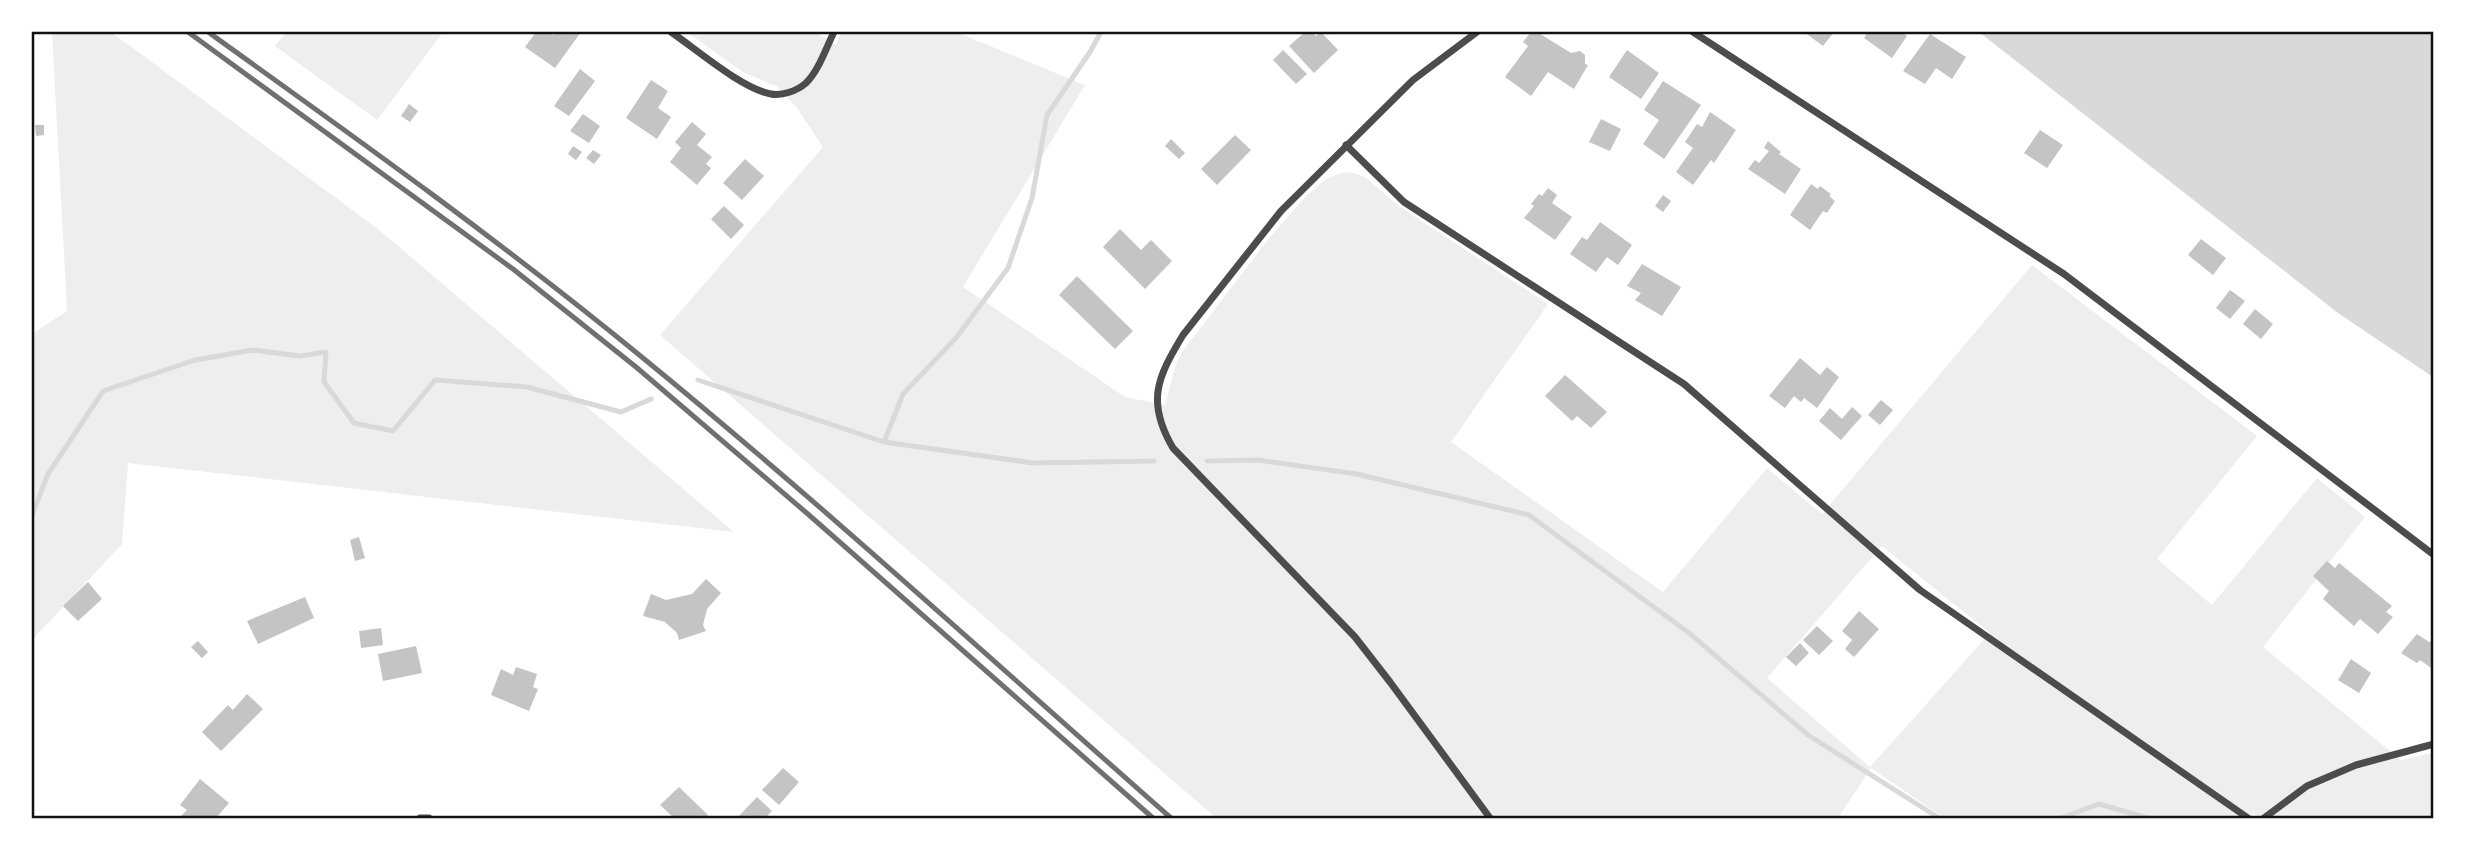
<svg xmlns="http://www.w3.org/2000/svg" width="2465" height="850" font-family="Cabin,sans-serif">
  <rect width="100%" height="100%" fill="#fff"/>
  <path fill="#eee" fill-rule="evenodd" d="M52,32H111L378,229L734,532L128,463L122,544L32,640V334L67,311Z
    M286,32H443L377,120L275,46Z
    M687,32H815L836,45L841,32H956L1085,85L963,287L1125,397L1165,405L1175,367L1182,352L1270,237L1306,196L1326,179L1341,173L1350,172L1365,177L1400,207L1548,304L1451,442L1663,592L1767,468L1822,514L2032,265L2257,436L2157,559L2212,605L2317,478L2365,517L2263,647L2401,760L2433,753V818H2261L2254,813L2248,818H1944L1871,768L1838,818H1216L660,335L823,147L797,108L778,87L743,72ZM1882,546L1990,633L1870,767L1767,678Z"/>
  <path fill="#d9d9d9" d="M1979,32H2433V377L2338,313Z"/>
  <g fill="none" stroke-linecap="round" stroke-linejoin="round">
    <path stroke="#d9d9d9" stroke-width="5" d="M698,380L884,442L1033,463L1154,461
      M884,442L903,394L956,338L1008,268L1032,198L1047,115L1090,52L1101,32
      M1207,461L1258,460L1357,474L1529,515L1689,633L1808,735L1939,818
      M32,515L48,474L103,391L195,360L253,350L300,356L326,352L324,382L354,423L393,431L435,380L527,387L621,412L651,399
      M2061,818L2099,804L2148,818"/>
  </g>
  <path fill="#c4c4c4" d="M536,32H548L553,35L555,32H581L555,68L525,47Z
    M1305,32H1312L1316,36L1321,32L1338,50L1314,73L1289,46Z
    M1531,32H1537L1571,53L1580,51L1585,55V64L1588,65L1574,89L1548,72L1531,96L1505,77L1528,46L1523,42Z
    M1804,32H1834L1823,46Z
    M1868,32H1901L1907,36L1892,58L1864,38Z
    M1930,34L1966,57L1952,79L1936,68L1925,84L1903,71Z
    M1283,50L1307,74L1296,84L1273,60Z
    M1627,50L1659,73L1641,99L1609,77Z
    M580,69L595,81L569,116L554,106Z
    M651,80L668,91L658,108L671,117L657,139L626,118Z
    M1663,81L1701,105L1664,159L1643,144L1659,120L1644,110Z
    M409,104L418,111L410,122L401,116Z
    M1710,112L1736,130L1714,163L1711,160L1693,185L1676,172L1693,148L1685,142L1697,124L1702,127Z
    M583,114L600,126L589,143L570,131Z
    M1601,119L1621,129L1610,151L1589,142Z
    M692,122L706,134L697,145L712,157L706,164L711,168L697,185L670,162L681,148L675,142Z
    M35,125H44V135L36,136Z
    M2040,130L2063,145L2047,168L2024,153Z
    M1235,135L1251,150L1217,185L1201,169Z
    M1171,139L1185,153L1179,159L1165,146Z
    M1768,141L1781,152L1779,154L1801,169L1785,194L1748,169L1755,160L1759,163L1769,151L1764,148Z
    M573,146L582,152L576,160L568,154Z
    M593,150L601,155L594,164L586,158Z
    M745,159L764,176L742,200L723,183Z
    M1811,184L1818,189L1820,186L1831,194L1829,196L1835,201L1827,213L1823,211L1810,230L1790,215Z
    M1548,188L1557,195L1552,203L1572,217L1555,240L1524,218L1534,206L1531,204L1539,194L1542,196Z
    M1663,195L1671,201L1663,212L1655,206Z
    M724,206L744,225L731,239L711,219Z
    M1600,222L1632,245L1618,265L1607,257L1596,272L1570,254L1582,237L1587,240Z
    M1120,229L1141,250L1151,240L1172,261L1145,289L1103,247Z
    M2201,239L2226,258L2213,275L2188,255Z
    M1642,264L1681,287L1662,316L1635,300L1641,293L1627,286Z
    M1077,276L1133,331L1115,349L1059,295Z
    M2230,290L2245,301L2230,319L2216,308Z
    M2255,309L2273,324L2261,339L2243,324Z
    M1800,358L1820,375L1827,367L1839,377L1817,408L1804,398L1801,402L1794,396L1785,408L1769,396Z
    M1565,375L1607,412L1591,428L1577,416L1572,421L1545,396Z
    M1881,400L1893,410L1880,425L1868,415Z
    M1852,407L1862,416L1841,440L1819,421L1830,408L1842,419Z
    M359,537L365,558L355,561L350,540Z
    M2327,561L2335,568L2339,563L2392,606L2386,612L2393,617L2378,634L2360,619L2354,626L2323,599L2329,591L2313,576Z
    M706,579L721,593L707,609L703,625L706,631L679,640L677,633L665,622L643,616L651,594L666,600L692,594Z
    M88,582L102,599L78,621L63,606Z
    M305,597L314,618L258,644L247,621Z
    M1859,611L1879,629L1854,657L1845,649L1852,640L1842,631Z
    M1817,626L1833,641L1819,655L1803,640Z
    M381,628L383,645L361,648L359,631Z
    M2417,634L2429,642L2434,640V670L2420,660L2417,663L2401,653Z
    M198,641L208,652L202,658L191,647Z
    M1800,643L1809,653L1796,666L1786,657Z
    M416,646L422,673L383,681L378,654Z
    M2351,659L2371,673L2359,693L2338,680Z
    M516,667L537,674L533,687L538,689L529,711L491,695L501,669L513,675Z
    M247,694L263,709L221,751L202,732L228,705L233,710Z
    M783,768L799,782L779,805L762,790Z
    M200,779L229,803L216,818H179L187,810L180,805Z
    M679,787L708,815L704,818H674L660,805Z
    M757,797L772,811L765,818H737Z"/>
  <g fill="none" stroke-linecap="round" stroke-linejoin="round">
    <path stroke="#4c4c4c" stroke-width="7" d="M671,32C696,49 742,89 771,94C782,96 797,91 806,83C819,70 826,48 834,32
      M1477,32L1413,80L1281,211L1183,335C1157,378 1146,402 1173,448L1355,637L1390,682L1490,818
      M1693,32L2064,274L2434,555
      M1346,145L1404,202L1684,384L1920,590L2248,818
      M420,818H429
      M2264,818L2307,786L2356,765L2434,744"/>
    <path stroke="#707070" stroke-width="5" d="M188,32L513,269L636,367L809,515L1153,818
      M208,32C356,138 503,243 643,358C824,506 996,664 1171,818"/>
  </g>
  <rect width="2465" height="850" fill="none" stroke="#ffffff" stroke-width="66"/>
  <rect x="33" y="33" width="2399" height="784" fill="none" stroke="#111" stroke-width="2.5"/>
</svg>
